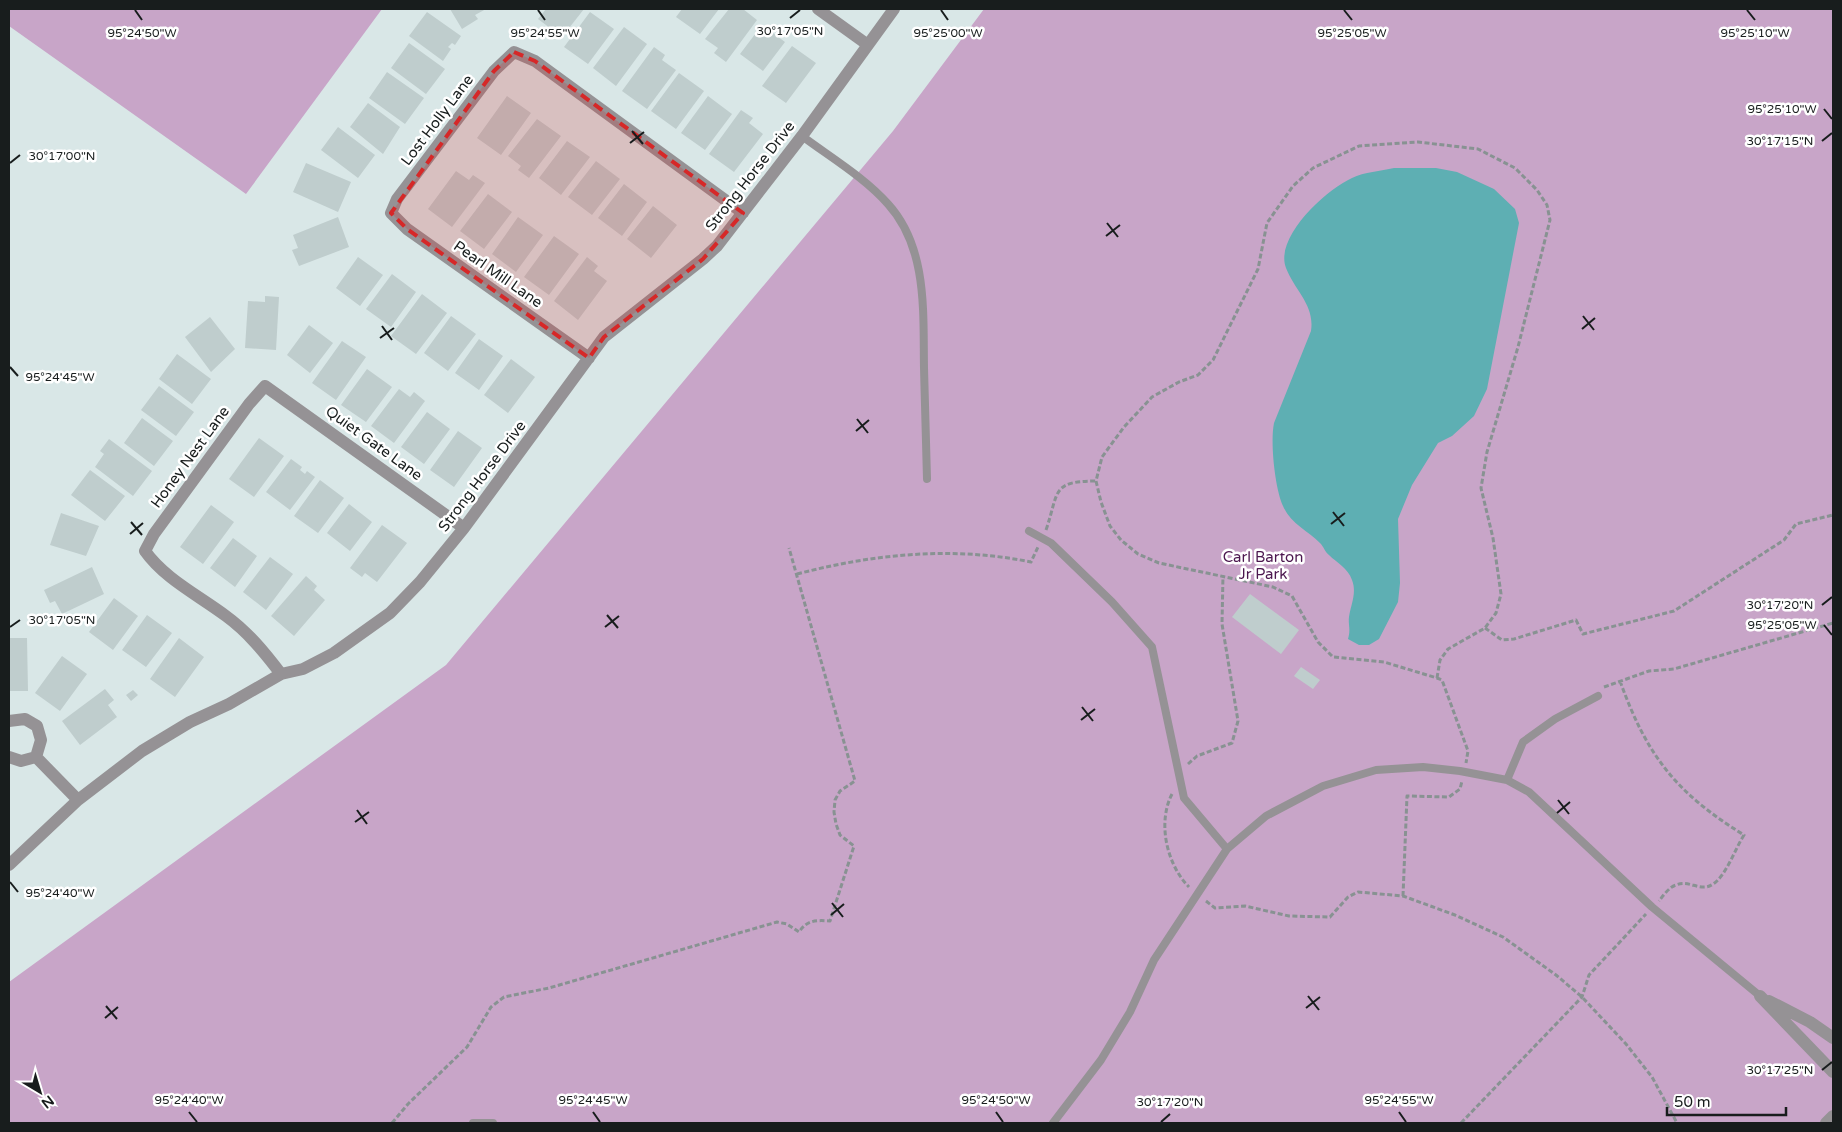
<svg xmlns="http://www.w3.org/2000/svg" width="1842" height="1132" font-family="'Varela Round',sans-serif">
  <rect width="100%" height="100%" fill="#d9e7e7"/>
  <path fill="#c8a5c8" d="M9,9H382L246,194L9,26Z
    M984,9H1833V1123H9V982L446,665L893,131Z"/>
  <path fill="#5eafb3" d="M1394,168H1436L1457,172L1494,189L1515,209L1519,223L1487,389L1474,416L1452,436L1438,443L1412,485L1398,519L1400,583L1398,602L1379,639L1369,645H1359L1348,639C1351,630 1348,624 1349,617C1351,604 1357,593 1352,580C1348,568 1337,563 1329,555C1325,552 1324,547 1320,543C1308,531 1290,523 1283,506C1275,488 1270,443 1274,423L1311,331C1315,305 1295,291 1286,268C1274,237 1327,189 1352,178C1364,172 1381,171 1394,168Z"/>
  <path fill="#bfcdcd" d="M450,9H486L475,15L478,19L462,29Z
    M546,9H584L562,37L538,19Z
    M682,9H719L700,34L676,17Z
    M729,9H743L757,20L726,62L714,53L718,48L705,39Z
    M427,12L461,36L455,45L452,43L448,47L451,49L443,61L409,36Z
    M590,12L614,29L588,64L564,47Z
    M762,25L785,42L763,71L740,54Z
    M624,27L647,44L616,86L593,68Z
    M409,43L445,69L426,94L391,68Z
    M792,46L816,63L786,103L762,86Z
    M654,47L665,55L662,60L676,70L647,109L622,91Z
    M387,72L424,98L405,124L369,98Z
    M679,73L704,91L676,129L651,111Z
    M507,96L531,113L501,155L477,138Z
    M708,96L732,114L705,150L681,133Z
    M368,103L400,127L383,154L350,127Z
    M741,110L753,118L749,123L763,134L734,172L709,154Z
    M537,119L561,136L529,178L518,170L521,166L508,156Z
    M338,127L375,155L358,178L321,150Z
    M567,141L590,157L561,195L539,178Z
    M596,161L620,179L592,215L568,197Z
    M306,163L351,182L338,212L293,192Z
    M456,171L469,180L473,175L485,183L452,227L428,209Z
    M624,184L647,202L622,236L598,218Z
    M488,194L512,212L484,249L460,231Z
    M653,206L677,225L651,258L627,239Z
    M338,217L349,247L299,266L292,250L298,248L293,235Z
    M518,217L543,235L516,272L492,254Z
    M554,236L579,254L549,295L524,277Z
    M358,257L383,275L360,306L336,288Z
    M587,257L598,266L594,271L607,281L578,320L554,301Z
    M392,274L416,292L391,327L366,309Z
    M422,294L447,313L416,354L391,336Z
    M265,296L279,297L276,350L245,348L248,301L265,302Z
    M451,316L476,334L448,371L424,353Z
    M210,317L235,349L211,372L185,337Z
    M309,325L333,343L310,373L287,355Z
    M479,339L503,356L479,390L455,373Z
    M342,341L366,357L336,400L312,383Z
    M177,354L211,379L192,404L159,379Z
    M511,359L535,377L508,413L484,395Z
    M367,369L392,387L366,422L341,405Z
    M159,386L194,412L176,436L141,410Z
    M399,389L410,397L414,392L425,401L394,443L371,426Z
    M427,412L450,429L424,464L401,447Z
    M142,418L173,441L154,466L124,443Z
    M458,431L482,448L454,487L430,470Z
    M259,438L284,456L254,497L229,479Z
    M109,439L152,471L133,496L95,467L104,454L100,451Z
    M291,459L302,467L300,470L305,474L307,471L315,477L290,510L266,492Z
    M90,470L125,496L105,521L71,495Z
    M320,480L344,498L318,533L294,516Z
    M349,504L372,522L350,551L327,533Z
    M211,505L234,522L203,564L180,547Z
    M61,513L99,526L86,556L50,545Z
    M382,525L407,543L377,582L365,573L362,577L350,568Z
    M233,538L257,556L235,587L210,568Z
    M270,557L293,574L266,610L243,592Z
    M92,567L104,594L62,614L55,601L50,603L44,590Z
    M306,576L317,586L314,590L325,600L294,636L271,616Z
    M1250,594L1299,630L1281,654L1232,617Z
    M114,598L138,616L113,650L89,632Z
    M147,615L172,633L146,667L122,650Z
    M9,638H27L28,691H9Z
    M179,638L204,657L175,697L150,679Z
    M62,656L87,674L60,711L35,693Z
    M1301,667L1320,680L1313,689L1294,676Z
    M105,689L114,700L108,705L117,717L80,745L62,721Z
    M133,690L138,695L131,701L126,695Z"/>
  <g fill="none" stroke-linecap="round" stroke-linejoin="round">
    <path stroke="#889292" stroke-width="3" stroke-dasharray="5 2.5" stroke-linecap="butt" d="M1046,530C1059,492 1051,481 1096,481
      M797,574C874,554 952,546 1031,562L1038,547
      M1485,628L1502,640L1514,639L1576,620L1583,634L1674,611L1784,540L1796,524L1833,515
      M1437,678L1440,660L1448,649L1485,628L1496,613L1501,594L1493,538L1481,488L1487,452L1518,347L1550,220L1547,205L1537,190L1515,168L1478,149L1418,142L1359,146L1313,168L1293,186L1267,223L1258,269L1213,360L1198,375L1179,382L1152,397L1124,427L1102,457L1096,481L1101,502L1110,526L1121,540L1138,554L1159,563L1273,587L1292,596L1318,642L1333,657L1384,662L1437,678L1442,680L1468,751L1466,763
      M1620,681C1647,756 1676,793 1744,835C1735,849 1726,876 1713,884C1701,893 1689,879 1676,885C1669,887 1663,896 1659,901
      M1604,687L1649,671L1674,669L1833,623
      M1188,764L1197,756L1232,743L1238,721L1222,624L1223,575
      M1172,794C1157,823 1167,865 1189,887
      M1403,896L1407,796L1449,797L1460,789L1462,781
      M1206,901L1215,908L1245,906L1289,916L1330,917L1348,897L1358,892L1403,896L1455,915L1503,937L1556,975L1582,997L1626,1044L1652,1077L1677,1123
      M392,1123L408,1104L467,1047L491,1007L504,997L549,988L777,922L787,924L799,932C807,920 816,920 830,921L854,846L840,835L836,824L834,812L835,800L840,791L855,781L789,548
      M1461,1123L1582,997L1589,975L1646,914"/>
    <path stroke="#959295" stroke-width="8" d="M802,136C830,157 864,177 888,204C928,248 923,313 924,368C925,405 926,442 927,479
      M1029,531L1051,543L1112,602L1152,647L1184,798L1227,849
      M1507,780L1523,742L1555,719L1598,696
      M473,1123H493
      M1053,1123L1101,1060L1130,1012L1154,960L1227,849L1266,816L1323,786L1376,770L1423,767L1460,771L1507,780L1529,792L1652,907L1760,996"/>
    <path stroke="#959295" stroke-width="12" d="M818,9L868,45
      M589,358L407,229L391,213L397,199L494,71L514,52L535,61L743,213
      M281,674C265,653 248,632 226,616C198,595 165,579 145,551L154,534L249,404L265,386L464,528
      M9,721L25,719L37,726L41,740L36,757
      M9,757L21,761L36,757
      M36,757L78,800
      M9,865L78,800L142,751L190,722L229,704L281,674L303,669L334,653L390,613L420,582L464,528L604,337L703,259L717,246L802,136L894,9
      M1760,996L1833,1072
      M1769,1001L1810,1022L1833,1038
      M1826,1123L1833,1116"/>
  </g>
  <path fill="#d62828" fill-opacity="0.2" stroke="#d62828" stroke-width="4" stroke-dasharray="10 6" stroke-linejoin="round" d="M514,52L535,61L743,213L703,259L604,337L589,358L407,229L391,213L494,71Z"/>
  <path fill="none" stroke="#181d1d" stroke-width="2" d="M135,10L142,20M538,10L545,20M941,10L948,20M1344,10L1352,20M1747,10L1755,20M790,18L800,10M1824,109L1832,119M632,131L643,144M1822,141L1832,133M630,143L644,132M10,163L20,155M1107,223L1118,237M1106,236L1120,225M1583,316L1594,330M382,326L392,340M1582,329L1595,318M380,338L394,328M10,367L18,376M857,419L868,433M856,431L869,420M1333,512L1344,526M131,522L142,535M1331,524L1345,513M130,534L143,523M1822,605L1832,597M607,615L618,628M1824,625L1832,635M10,627L20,620M605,627L619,616M1082,707L1093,721M1081,720L1095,709M1558,800L1569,814M357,810L367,824M1557,813L1570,802M355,822L369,812M10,882L18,892M832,903L843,917M831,915L844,904M1308,996L1319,1010M106,1006L117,1019M1306,1008L1320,997M105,1018L118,1007M1822,1070L1832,1062M189,1112L197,1122M593,1112L600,1122M996,1112L1003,1122M1399,1112L1406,1122M1161,1122L1170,1114"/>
  <g text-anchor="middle" stroke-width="5" stroke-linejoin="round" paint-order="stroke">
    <g font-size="15" fill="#181d1d" stroke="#fff">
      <text transform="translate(437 120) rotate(-53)" y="5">Lost Holly Lane</text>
      <text transform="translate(750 176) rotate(-52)" y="5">Strong Horse Drive</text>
      <text transform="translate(498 274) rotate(35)" y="5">Pearl Mill Lane</text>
      <text transform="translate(374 443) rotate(36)" y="5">Quiet Gate Lane</text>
      <text transform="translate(190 457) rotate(-54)" y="5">Honey Nest Lane</text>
      <text transform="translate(482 476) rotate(-53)" y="5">Strong Horse Drive</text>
    </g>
    <g font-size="15" fill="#4c174f" stroke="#fff">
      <text x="1263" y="562">Carl Barton<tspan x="1263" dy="17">Jr Park</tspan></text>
    </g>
  </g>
  <g font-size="12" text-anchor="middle" fill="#181d1d" stroke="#fff" stroke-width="5" stroke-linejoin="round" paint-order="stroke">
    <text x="790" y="35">30°17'05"N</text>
    <text x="142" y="37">95°24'50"W</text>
    <text x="545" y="37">95°24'55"W</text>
    <text x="948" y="37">95°25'00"W</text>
    <text x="1352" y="37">95°25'05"W</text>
    <text x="1755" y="37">95°25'10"W</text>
    <text x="1782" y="113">95°25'10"W</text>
    <text x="1780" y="145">30°17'15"N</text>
    <text x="62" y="160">30°17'00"N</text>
    <text x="60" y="381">95°24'45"W</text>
    <text x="1780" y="609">30°17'20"N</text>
    <text x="62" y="624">30°17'05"N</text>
    <text x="1782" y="629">95°25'05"W</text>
    <text x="60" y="897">95°24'40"W</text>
    <text x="1780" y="1074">30°17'25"N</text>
    <text x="189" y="1104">95°24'40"W</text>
    <text x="593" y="1104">95°24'45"W</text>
    <text x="996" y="1104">95°24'50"W</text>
    <text x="1399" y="1104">95°24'55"W</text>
    <text x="1170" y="1106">30°17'20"N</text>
  </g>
  <rect width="1842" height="1132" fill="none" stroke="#181d1d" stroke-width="20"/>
  <g transform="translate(40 1092) rotate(142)" stroke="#ffffff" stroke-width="4" paint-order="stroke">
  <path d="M0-4L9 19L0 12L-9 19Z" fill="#181d1d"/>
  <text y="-8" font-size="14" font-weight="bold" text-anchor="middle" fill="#181d1d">N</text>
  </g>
  <path d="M1667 1107v8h119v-8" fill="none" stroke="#181d1d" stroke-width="2.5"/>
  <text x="1674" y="1107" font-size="15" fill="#181d1d" stroke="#ffffff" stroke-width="4" paint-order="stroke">50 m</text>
</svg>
